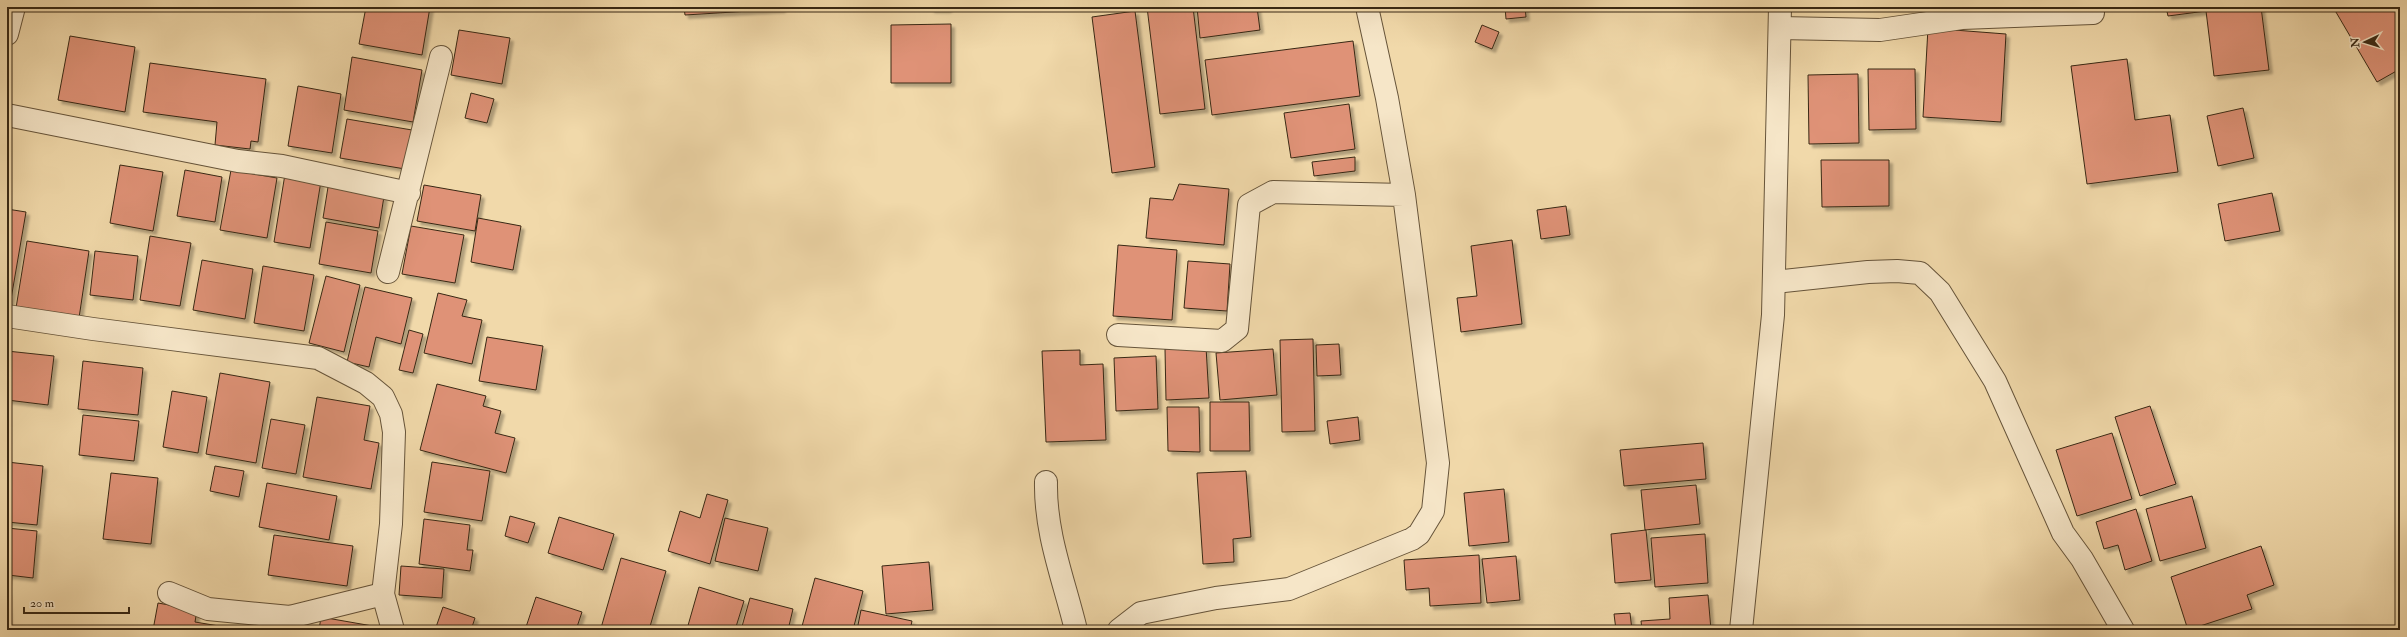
<svg xmlns="http://www.w3.org/2000/svg" width="2407" height="637" font-family="'IM FELL Double Pica',serif">
  <defs>
    <filter id="shadow"><feDropShadow dx="3.5" dy="3.5" stdDeviation="1" flood-color="#0004"/></filter>
  </defs>
  <rect width="100%" height="100%" fill="#f1d9aa"/>
  <filter id="stains"><feTurbulence type="fractalNoise" baseFrequency=".005" numOctaves="4"/><feColorMatrix values="0 0 0 0 .2 0 0 0 0 .09 0 0 0 0 .02 0 0 0 .5 -.17"/></filter>
  <radialGradient id="worn" r=".72"><stop offset=".6" stop-color="#630" stop-opacity="0"/><stop offset="1" stop-color="#630" stop-opacity=".3"/></radialGradient>
  <path fill="#df9277" stroke="#382814" filter="url(#shadow)" d="M366,7H430L422,55L359,44Z
    M684,7H782V9L685,15Z
    M931,7H948V9H931Z
    M1147,7H1193L1205,109L1160,114Z
    M1197,7H1257L1260,30L1200,38Z
    M1505,7H1525L1526,17L1506,19Z
    M2166,7H2261L2269,70L2214,76L2206,11L2168,16Z
    M2333,7H2400V69L2377,82Z
    M1135,11L1155,167L1112,173L1092,17Z
    M951,24V83H891V25Z
    M1482,25L1499,32L1492,49L1475,42Z
    M1928,28L2006,34L2001,122L1923,117Z
    M459,30L510,38L502,84L451,75Z
    M70,36L135,47L125,112L58,100Z
    M1353,41L1360,96L1212,115L1205,60Z
    M352,57L422,70L413,122L344,110Z
    M2127,59L2135,120L2170,115L2178,172L2087,184L2071,66Z
    M150,63L266,79L258,142L251,141L250,149L215,145L217,122L143,112Z
    M1868,69H1915L1916,129L1869,130Z
    M1858,74L1859,143L1809,144L1808,75Z
    M298,86L341,94L332,153L288,146Z
    M471,93L494,99L487,123L465,118Z
    M1349,104L1355,149L1291,158L1284,113Z
    M2243,108L2254,158L2218,166L2207,116Z
    M347,119L412,130L405,169L340,158Z
    M1355,157V171L1314,176L1312,162Z
    M1821,160H1889V206L1822,207Z
    M120,165L163,172L153,231L110,223Z
    M185,170L222,177L215,222L177,216Z
    M231,170L277,178L267,238L220,230Z
    M285,174L321,181L310,248L274,242Z
    M329,181L385,190L379,228L323,218Z
    M1179,184L1229,189L1224,245L1146,238L1150,198L1173,200Z
    M424,185L481,195L475,231L417,221Z
    M2272,193L2280,231L2225,241L2218,204Z
    M1566,206L1570,235L1541,239L1537,210Z
    M7,209L26,212L10,305L7,304Z
    M478,218L521,226L513,270L471,262Z
    M326,222L378,231L371,273L319,264Z
    M411,226L464,235L455,283L402,274Z
    M150,236L191,243L180,306L140,300Z
    M1512,240L1522,324L1461,332L1457,298L1477,296L1471,246Z
    M27,241L89,251L79,318L16,308Z
    M1118,245L1177,250L1172,320L1113,316Z
    M95,251L138,256L133,300L90,295Z
    M202,260L253,269L245,319L193,310Z
    M1188,261L1230,264L1227,311L1184,308Z
    M263,266L314,275L304,331L254,323Z
    M326,276L360,285L344,352L309,343Z
    M365,287L412,298L401,344L376,337L369,367L347,362Z
    M438,293L467,300L462,316L482,320L472,364L424,353Z
    M409,330L423,334L413,373L399,370Z
    M487,337L543,346L536,390L479,381Z
    M1313,339L1315,431L1282,432L1280,340Z
    M1339,344L1341,375L1317,376L1316,345Z
    M1206,347L1209,398L1166,400L1165,349Z
    M1273,349L1277,395L1220,400L1216,353Z
    M1080,350V365L1103,364L1106,440L1046,442L1042,351Z
    M7,351L54,356L48,405L7,400Z
    M1156,356L1158,409L1116,411L1114,358Z
    M83,361L143,368L138,415L78,409Z
    M220,373L270,382L256,463L206,454Z
    M437,384L486,396L483,406L501,411L495,433L515,438L506,473L420,450Z
    M172,391L207,397L198,453L163,447Z
    M317,397L370,406L364,440L379,443L371,489L303,477Z
    M1210,402H1249L1250,451H1210Z
    M2150,406L2176,484L2140,496L2115,417Z
    M1167,407H1199L1200,452L1168,451Z
    M83,415L139,421L134,461L79,455Z
    M1358,417L1360,440L1330,444L1327,421Z
    M271,419L305,425L296,474L262,468Z
    M2112,433L2132,499L2077,516L2056,450Z
    M1703,443L1706,479L1624,486L1620,450Z
    M7,462L43,466L37,525L7,522Z
    M432,462L490,471L482,521L424,512Z
    M215,466L244,471L239,497L210,491Z
    M1246,471L1251,537L1233,539L1234,562L1203,564L1197,473Z
    M111,473L158,478L151,544L103,539Z
    M267,483L337,496L329,540L259,527Z
    M1696,485L1700,524L1645,530L1641,490Z
    M1504,489L1509,542L1469,546L1464,493Z
    M707,494L728,500L710,564L668,551L680,511L700,518Z
    M2192,496L2206,548L2160,561L2146,509Z
    M2136,509L2152,561L2125,570L2118,545L2104,549L2096,522Z
    M510,516L535,523L528,543L505,536Z
    M559,517L614,534L603,570L548,553Z
    M725,518L768,528L758,571L715,561Z
    M424,519L470,525L467,550H473L470,571L419,564Z
    M7,528L37,531L33,578L8,575L7,581Z
    M1646,530L1651,580L1615,583L1611,534Z
    M1705,534L1708,583L1655,587L1651,538Z
    M274,535L353,546L347,586L268,575Z
    M2261,546L2274,585L2247,595L2252,609L2188,630L2171,577Z
    M1479,555L1481,603L1430,606L1429,588L1406,590L1404,560Z
    M1516,556L1520,600L1487,603L1482,559Z
    M621,558L666,571L649,630H608L601,628Z
    M929,562L933,610L886,614L882,566Z
    M401,566L444,569L442,598L399,595Z
    M815,578L863,591L853,630H801Z
    M699,587L744,601L735,630L687,629Z
    M7,592L9,630H7Z
    M1708,595L1711,630H1642L1641,621L1670,619L1669,598Z
    M536,597L582,612L577,627L586,630H525Z
    M750,598L793,609L788,630H741Z
    M158,603L197,610L195,622L219,626V630H153Z
    M443,607L475,618L471,630H435Z
    M861,610L912,621L910,630H857Z
    M1630,613L1632,630H1616L1614,614Z
    M321,617L384,628V630H319Z
    M272,625L303,630H271Z
    M477,627L487,630H476Z"/>
  <g fill="none" stroke-linecap="round" stroke-linejoin="round">
    <defs>
      <path id="minor" d="M1780,28L1880,30L1962,18L2093,13
        M7,34L14,7
        M7,115L238,161L282,166L409,193
        M388,272L441,57
        M1774,282L1868,272L1897,271L1920,273L1940,292L1995,381L2063,533L2082,559L2123,630
        M1118,335L1222,341L1237,329L1249,205L1273,192L1404,195
        M1046,482C1045,534 1064,580 1076,630
        M169,593L208,609L290,617L383,594
        M1119,630L1141,613L1216,598L1289,589L1412,539L1419,534L1433,511L1438,463L1404,195L1387,98L1367,7"/>
      <path id="tertiary" d="M7,316L93,329L318,358L366,383L383,397L391,414L394,432L391,524L383,594L393,630
        M1741,630L1773,315L1780,7"/>
    </defs>
    <use href="#minor" stroke="#66543a" stroke-width="24"/>
    <use href="#tertiary" stroke="#66543a" stroke-width="24"/>
    <use href="#minor" stroke="#f6e6c8" stroke-width="22"/>
    <use href="#tertiary" stroke="#f6e6c8" stroke-width="22"/>
  </g>
  <rect width="2407" height="637" fill="none" stroke="#f1d9aa" stroke-width="24"/>
  <rect x="8" y="8" width="2391" height="621" fill="none" stroke="#382814" stroke-width="2"/>
  <rect x="12" y="12" width="2383" height="613" fill="none" stroke="#382814"/>
  <g transform="translate(2365 42) rotate(266)" stroke="#f6e6c8" stroke-width="3" paint-order="stroke">
  <path d="M0-3L7 15L0 10L-7 15Z" fill="#382814"/>
  <text y="-6" font-size="11" font-weight="bold" text-anchor="middle" fill="#382814">N</text>
  </g>
  <path d="M24 607v6h105v-6" fill="none" stroke="#382814" stroke-width="2"/>
  <text x="30" y="607" font-size="12" fill="#382814" stroke="#f6e6c8" stroke-width="3" paint-order="stroke">20 m</text>
  <rect width="100%" height="100%" filter="url(#stains)"/>
  <rect width="100%" height="100%" fill="url(#worn)"/>
</svg>
